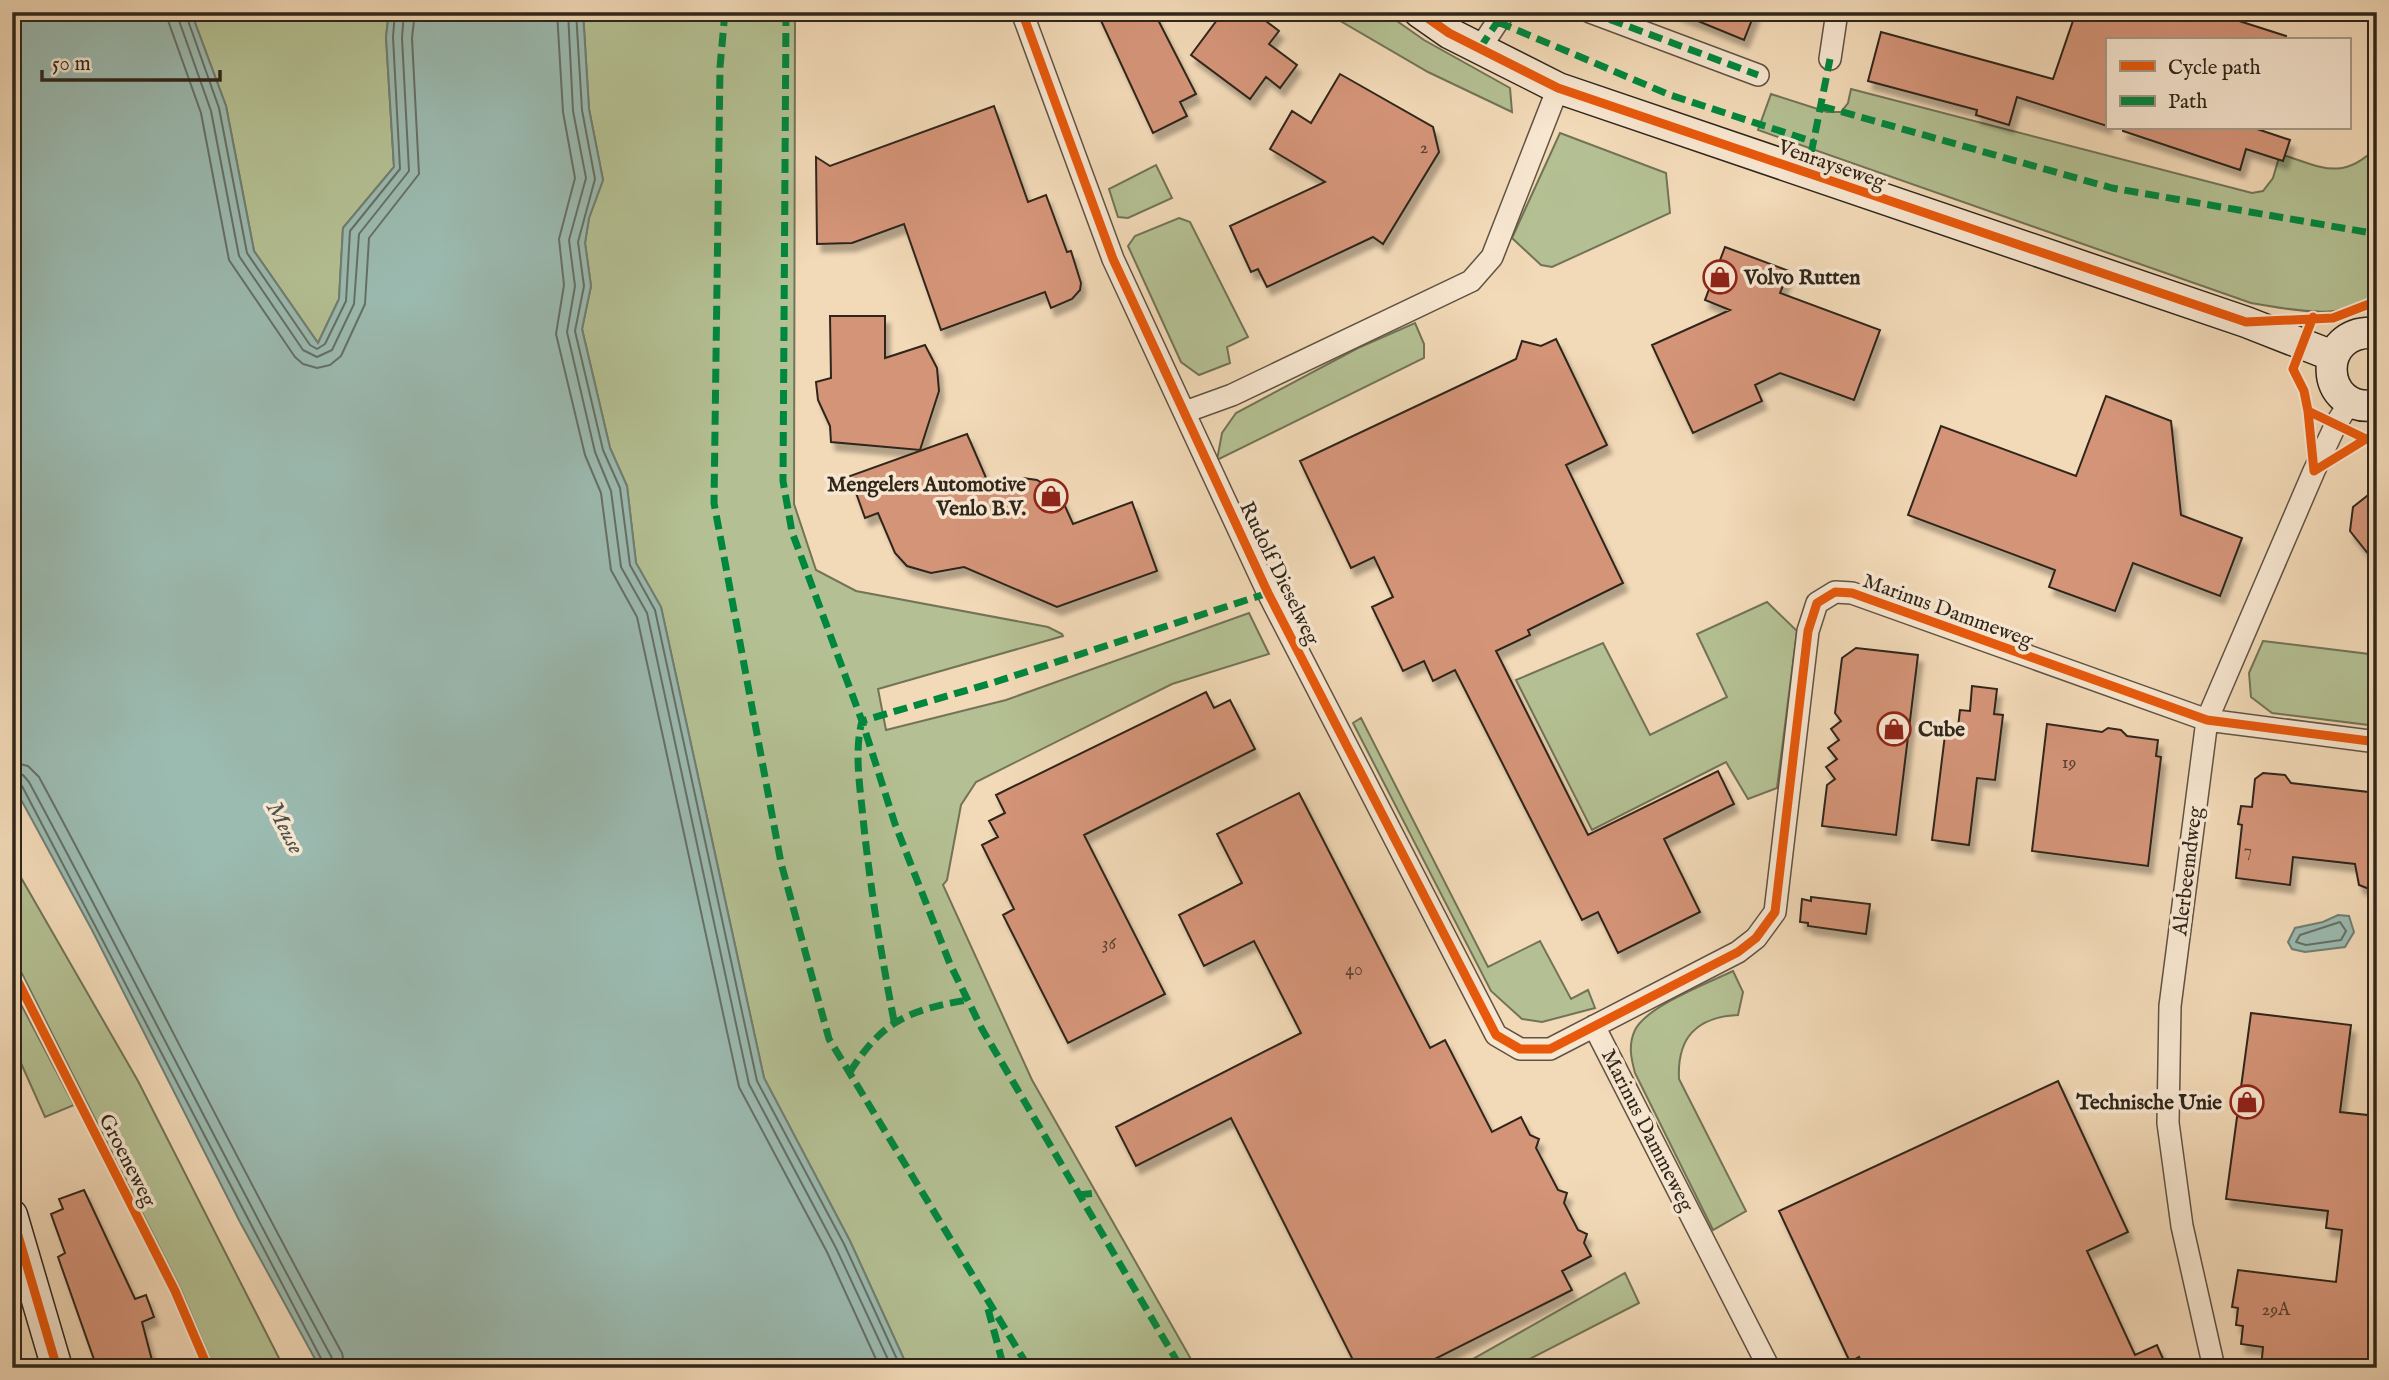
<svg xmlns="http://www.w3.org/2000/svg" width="2389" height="1380" font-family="'IM FELL English',serif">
  <defs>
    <filter id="shadow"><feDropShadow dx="4.5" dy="8" stdDeviation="2" flood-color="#0004"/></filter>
  </defs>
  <rect width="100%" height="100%" fill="#f2d9b7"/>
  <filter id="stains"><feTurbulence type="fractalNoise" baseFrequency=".00286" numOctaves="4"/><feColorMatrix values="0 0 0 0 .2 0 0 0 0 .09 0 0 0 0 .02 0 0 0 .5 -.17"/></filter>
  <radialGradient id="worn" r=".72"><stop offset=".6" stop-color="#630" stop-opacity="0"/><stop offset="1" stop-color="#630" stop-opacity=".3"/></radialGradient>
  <path fill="#b4c093" stroke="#727357" stroke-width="2" d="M191,12H389L386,37L394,167L343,228L339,299L318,343L254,251L226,106Z
    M583,12H795L794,504L816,570L856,591L1048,627L1062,634L1063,636L878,689L886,730L1006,700L1249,613L1269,654L1172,684L976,782L961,805L947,880L943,885L1032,1080L1196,1368H908L850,1241L764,1078L661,607L636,563L627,486L610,448L582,329L591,286L585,243L589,218L603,180L589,109Z
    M1325,12H1384L1424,40L1510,88L1512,112L1428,72Z
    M1851,89L2252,193L2263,191L2273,178L2280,154C2322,167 2342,182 2377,147V294C2343,323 2290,309 2251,303L1758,130L1771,94L1827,112H1841L1848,103Z
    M1560,133L1666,173L1670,213L1552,267L1541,265L1512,238Z
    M1156,165L1172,198L1128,218L1118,217L1109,189Z
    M1179,218L1190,222L1248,337L1227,347L1230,363L1199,375L1181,362L1128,246L1135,236Z
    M1415,323L1424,344V358L1217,460L1222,433L1236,413L1358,348Z
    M1767,602L1797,631L1777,788L1748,799L1726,762L1592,830L1516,680L1603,643L1650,735L1727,697L1697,634Z
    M2263,641L2377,655V726L2272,713L2251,697L2249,673Z
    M1361,718L1488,967L1540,941L1571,999L1588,990L1595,1008L1542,1022L1522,1019L1491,991L1353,723Z
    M12,862L138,1081L284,1368H214L181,1290L12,954Z
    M1733,971L1743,992L1738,1015C1696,1017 1677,1038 1679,1079L1746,1211L1713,1230L1635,1073C1631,1058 1628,1045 1635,1030C1647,1006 1708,983 1733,971Z
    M12,987L74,1105L45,1117L12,1043Z
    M1625,1273L1639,1303L1512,1368H1457Z"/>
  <path fill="#9bbab0" stroke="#707f74" stroke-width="2" d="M12,12H191L226,106L254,251L318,343L339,299L343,228L394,167L386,37L389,12H583L589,109L603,180L589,218L585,243L591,286L582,329L610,448L627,486L636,563L661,607L764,1078L850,1241L908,1368H320L240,1222L92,930L12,783Z
    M2338,915L2349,916L2354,932L2345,947L2305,952L2292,949L2288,942L2295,928L2323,922Z"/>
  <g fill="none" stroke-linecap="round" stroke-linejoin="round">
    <path stroke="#657066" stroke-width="2" d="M165,12L201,113L229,260L295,357L303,364L317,368L330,365L341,356L365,304L369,238L419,174L412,38L415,12
      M176,12L211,111L239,256L303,350L317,357L332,350L354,304L359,234L409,171L402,38L404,12
      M185,12L219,108L247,253L310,345L317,349L325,344L346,301L350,231L400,169L393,37L395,12
      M557,12L563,112L575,178L559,239L564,285L556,334L585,455L601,493L611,570L637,617L739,1087L827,1252L880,1368
      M568,12L573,111L586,178L569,240L575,286L567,332L595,452L611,491L621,567L647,613L749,1084L836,1248L892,1368
      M576,12L582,110L595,179L578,242L584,286L575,331L603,450L620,488L630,565L655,610L757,1081L844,1244L901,1368
      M12,762L28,766L39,777C142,968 237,1162 342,1353L345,1368
      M12,773L23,775L29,782C132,973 228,1167 332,1358L334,1368
      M12,782L22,786L326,1368
      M2340,922L2346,931L2341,940L2306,945L2296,942L2300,935Z"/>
  </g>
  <path fill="#d49478" stroke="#2f261b" stroke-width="2" filter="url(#shadow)" d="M1097,12H1154L1196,94L1180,102L1187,116L1153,133Z
    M1223,12H1254L1279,31L1269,44L1297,65L1280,88L1266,77L1250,99L1191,55Z
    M1676,12H1755L1744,40Z
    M2076,12H2211L2286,36L2285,40H2107V126L2017,97L2009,125L1976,115L1977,110L1868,81L1881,32L2053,79Z
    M1340,74L1433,127L1439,152L1383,244L1373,237L1267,287L1258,269L1251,272L1230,226L1325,182L1270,149L1292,111L1311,123Z
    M994,106L1028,202L1046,195L1067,252L1071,251L1081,283L1080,290L1072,299L1051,308L1045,292L941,330L904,224L852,243L817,244L816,157L830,166Z
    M2123,128H2254L2290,140L2283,161L2246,149L2240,170L2123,131Z
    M1725,247L1789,271L1780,293L1880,330L1854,400L1780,373L1755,385L1762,401L1693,433L1652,345L1730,310L1705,300Z
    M830,316H885V358L925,345L937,368L939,391L920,450L831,442L830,426L818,400L816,382L831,378Z
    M1556,339L1607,445L1566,465L1623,583L1528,630L1530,635L1496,651L1588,835L1718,771L1734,804L1664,839L1700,912L1618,953L1598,912L1582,920L1455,670L1433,681L1424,661L1403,671L1372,607L1393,597L1374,557L1351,568L1300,461L1516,359L1522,341L1541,346Z
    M2106,396L2171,421L2181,515L2242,538L2220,596L2133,563L2115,611L2049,587L2055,570L1908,515L1941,426L2076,476Z
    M967,434L990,487L1023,478L1037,480L1060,495L1073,524L1132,502L1157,571L1057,607L964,567L931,573L907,566L895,553L878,513L865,518L850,476Z
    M2377,488V565L2350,531L2353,507Z
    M1856,648L1918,655L1896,835L1822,826L1827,785L1835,779L1826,767L1837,759L1828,748L1839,740L1831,729L1841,721L1835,713L1842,658Z
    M1972,686L1997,689L1994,714L2003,715L1995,780L1977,778L1969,845L1932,840L1945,735L1957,736L1960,710L1970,711Z
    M1206,692L1214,708L1230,700L1255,749L1084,835L1165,994L1068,1043L1003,915L1014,909L982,845L998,837L989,821L1005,813L996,795Z
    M2047,724L2102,732L2108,728L2121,730L2127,736L2158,740L2156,756L2161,757L2148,866L2032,851Z
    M2263,773L2285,775L2291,783L2377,793V892L2359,885L2355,864L2293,857L2290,885L2236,878L2242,825L2238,824L2241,806L2252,807L2255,779Z
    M1299,793L1430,1048L1445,1040L1492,1132L1521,1117L1530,1135L1539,1139L1536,1148L1558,1190L1567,1193L1564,1203L1578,1230L1587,1234L1584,1243L1591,1256L1562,1271L1572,1290L1417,1368H1357L1231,1118L1136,1166L1116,1127L1301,1033L1254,941L1204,966L1179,915L1242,883L1217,834Z
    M1811,897L1870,904L1866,934L1808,926V923L1800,922L1802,899L1811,901Z
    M2251,1013L2351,1025L2340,1112L2377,1116V1368H2261L2263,1347L2241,1344L2243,1326L2236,1325L2238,1308L2232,1307L2238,1270L2336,1282L2342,1230L2326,1228L2328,1211L2226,1199Z
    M2058,1081L2128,1232L2087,1251L2135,1355L2157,1345L2167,1368H1864L1859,1357L1850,1362L1779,1211Z
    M84,1190L135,1299L146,1295L154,1317L142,1322L154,1368H97L58,1257L65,1253L51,1214L63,1209L59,1199Z"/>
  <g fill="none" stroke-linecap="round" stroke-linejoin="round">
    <defs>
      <path id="street" d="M1022,12L1113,259L1268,593L1496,1035L1520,1049H1550L1738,952L1756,938L1775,912L1808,631L1817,603L1835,592L1852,593L2207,720L2377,742
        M1590,12L1758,75
        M1480,48L1504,12
        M1830,59L1837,12
        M1185,412L1232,395L1471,281L1492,257L1558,88
        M1594,1026L1769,1368
        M2214,1368L2182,1226L2168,1123L2170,1006L2207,720L2314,471L2336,424L2350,402"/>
      <path id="secondary" d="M1419,12L1449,33L1558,88L2246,322L2333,356
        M2377,333C2314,327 2319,415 2377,405
        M12,1215L57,1368"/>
    </defs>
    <use href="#street" stroke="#605342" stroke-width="24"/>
    <use href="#secondary" stroke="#2f261b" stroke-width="33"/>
    <use href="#street" stroke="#f7e6d0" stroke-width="21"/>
    <use href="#secondary" stroke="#f7e6d0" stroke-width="30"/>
    <path stroke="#00873e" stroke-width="7" stroke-dasharray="14 7" stroke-linecap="butt" d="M725,12L720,67L714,503L781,863L829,1039L1029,1368
      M786,12L783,481L792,532L862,721L895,824L950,964L982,1029L1181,1368
      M1590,12L1758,75
      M1498,22L1670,95L1814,142
      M1480,48L1504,12
      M1821,106L2112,188L2377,234
      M1807,174L1830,59
      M894,1021C881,954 870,886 863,818C860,786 854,752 862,721L995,682L1268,593
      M850,1072C882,1021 909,1010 967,1000
      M1078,1195L1096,1193
      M988,1309L1004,1368"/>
    <defs>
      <path id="cycleway" d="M1022,12L1113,259L1268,593L1496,1035L1520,1049H1550L1738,952L1756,938L1775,912L1808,631L1817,603L1835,592L1852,593L2207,720L2377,742
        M1419,12L1449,33L1558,88L2246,322L2333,318L2377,301
        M2313,317L2293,369L2304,391L2308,411L2366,439L2377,434
        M2308,411L2314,471L2366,439
        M12,970L175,1291L208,1368
        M12,1215L57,1368"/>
    </defs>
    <use href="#cycleway" stroke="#f7e6d0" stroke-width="13"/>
    <use href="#cycleway" stroke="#e8590c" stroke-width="9"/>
  </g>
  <defs>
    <symbol id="shop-ring" viewBox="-11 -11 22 22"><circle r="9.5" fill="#f7e6d0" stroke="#8f2418" stroke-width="1.5"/><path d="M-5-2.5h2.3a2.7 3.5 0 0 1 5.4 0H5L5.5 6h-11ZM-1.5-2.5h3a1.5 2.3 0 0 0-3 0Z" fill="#8f2418"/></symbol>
  </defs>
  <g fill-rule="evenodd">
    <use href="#shop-ring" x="1701" y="258" width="38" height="38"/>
    <use href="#shop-ring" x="1032" y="477" width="38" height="38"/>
    <use href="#shop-ring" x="1875" y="710" width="38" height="38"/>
    <use href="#shop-ring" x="2228" y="1083" width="38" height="38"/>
  </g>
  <g text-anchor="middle" stroke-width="7" stroke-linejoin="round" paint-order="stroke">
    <g font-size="18" fill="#584232">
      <text x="1424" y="153">2</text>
      <text x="2069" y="768">19</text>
      <text x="2248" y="856">7</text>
      <text x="1109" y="949">36</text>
      <text x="1354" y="975">40</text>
      <text x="2276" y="1315">29A</text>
    </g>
    <g font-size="21" fill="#2f261b" stroke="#f7e6d0">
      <text transform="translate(1832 164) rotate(19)" y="7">Venrayseweg</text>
      <text transform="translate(1280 573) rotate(64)" y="7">Rudolf Dieselweg</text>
      <text transform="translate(1948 610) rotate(20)" y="7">Marinus Dammeweg</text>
      <text transform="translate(2187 871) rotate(-83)" y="7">Alerbeemdweg</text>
      <text transform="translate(1648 1130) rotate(63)" y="7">Marinus Dammeweg</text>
      <text transform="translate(128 1160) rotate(63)" y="7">Groeneweg</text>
    </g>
    <g font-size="21" font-weight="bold" fill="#2f261b" stroke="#f7e6d0" text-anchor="start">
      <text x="1744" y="284">Volvo Rutten</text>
      <text x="1026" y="491" text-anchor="end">Mengelers Automotive<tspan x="1026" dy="24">Venlo B.V.</tspan></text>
      <text x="1918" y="736">Cube</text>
      <text x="2222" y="1109" text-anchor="end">Technische Unie</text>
    </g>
    <g font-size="23" font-style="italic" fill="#4f5248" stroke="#f7e6d0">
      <text transform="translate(286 827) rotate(63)" y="8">Meuse</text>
    </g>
  </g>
  <rect width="2389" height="1380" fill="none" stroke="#f2d9b7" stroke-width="42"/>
  <rect x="14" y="14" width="2361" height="1352" fill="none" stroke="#2f261b" stroke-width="3.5"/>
  <rect x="21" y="21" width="2347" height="1338" fill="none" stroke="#2f261b" stroke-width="2"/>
  <rect x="2106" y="38" width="245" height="91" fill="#f7e6d0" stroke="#a79988" stroke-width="2"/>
  <rect x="2120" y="61" width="35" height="10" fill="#e8590c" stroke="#a79988" stroke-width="2"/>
  <text x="2168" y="74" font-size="21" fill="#2f261b">Cycle path</text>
  <rect x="2120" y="96" width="35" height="10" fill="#00873e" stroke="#a79988" stroke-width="2"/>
  <text x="2168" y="108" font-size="21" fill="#2f261b">Path</text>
  <path d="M42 70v10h178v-10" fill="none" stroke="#2f261b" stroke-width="3.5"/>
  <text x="52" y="70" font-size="21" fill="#2f261b" stroke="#f7e6d0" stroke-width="5" paint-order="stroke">50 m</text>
  <rect width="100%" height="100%" filter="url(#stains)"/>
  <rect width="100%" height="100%" fill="url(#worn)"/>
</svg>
